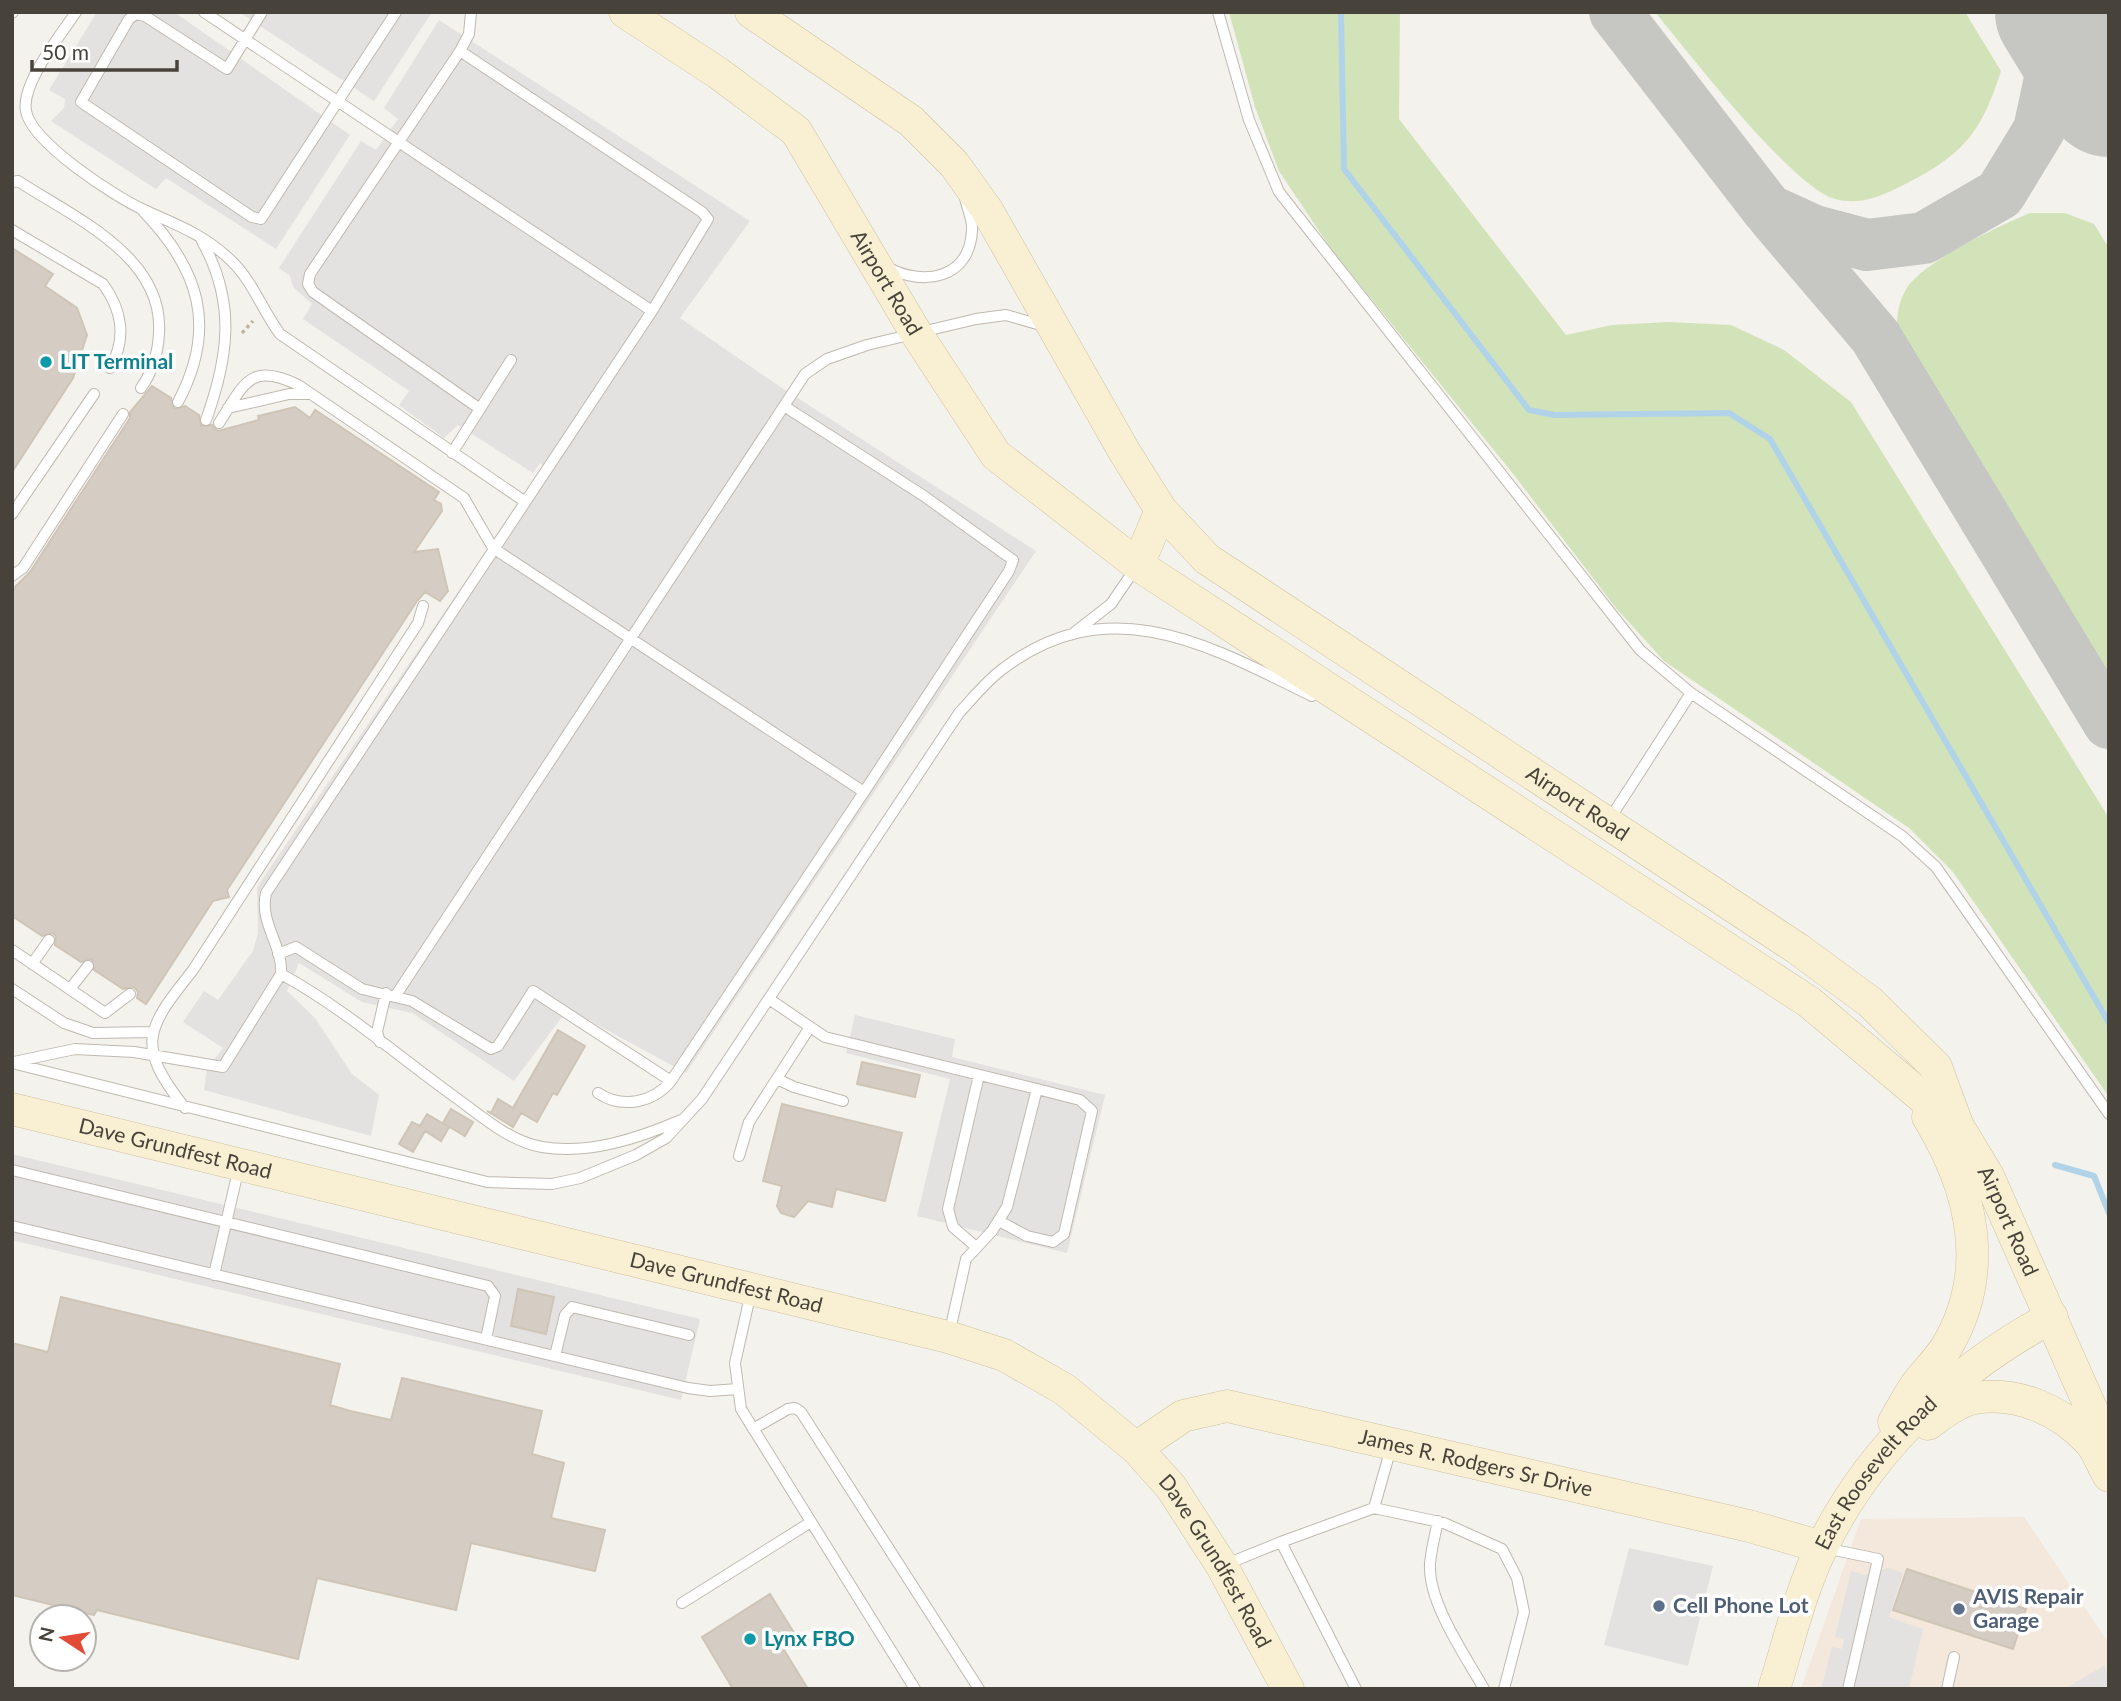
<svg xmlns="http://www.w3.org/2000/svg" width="2121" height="1701" font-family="Lato,sans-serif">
  <rect width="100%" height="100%" fill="#f4f2ec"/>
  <path fill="#f3e8db" d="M2024,1517L2109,1644V1689H1801L1861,1519Z"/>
  <path fill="#d2e3ba" d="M1229,12H1400L1399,119L1566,335L1612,325L1669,322L1731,325L1784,350L1851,402L2109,818V1097L1953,872L1909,828L1664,661L1616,608L1514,475L1331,249L1279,171L1255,107Z
    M1655,12H1965L2001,71C1983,126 1968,151 1915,179C1889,192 1865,207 1835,199C1792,187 1688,52 1655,12Z
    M2030,213H2065L2094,224L2109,248V690L1902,355C1896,331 1894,313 1905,291C1919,263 2001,225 2030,213Z"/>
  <path fill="#e4e2e0" d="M97,12H174L350,135L276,249L166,178L156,189L51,121L64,108L65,99L49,90Z
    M239,12H432L374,101Z
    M439,20L750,221L680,318L779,386L1036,551L686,1073L568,1009L514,1081L412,1013L362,1002L299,963L287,991L315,1018L352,1074L379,1095L371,1136L204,1090L207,1069L223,1048L183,1022L204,991L218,1000L253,951L258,933L257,887L544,466L540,463L533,473L458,425L444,438L399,405L409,391L303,319L312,304L293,287L290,276L279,268L361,141L376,150L398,119L384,108Z
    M855,1015L955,1039L952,1057L1105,1095L1067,1253L917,1216L950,1079L846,1053Z
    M12,1154L700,1319L681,1400L12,1240Z
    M1629,1548L1713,1566L1688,1666L1604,1645Z
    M1888,1568L1903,1573L1889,1617L1923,1629L1909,1689H1821L1832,1647L1842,1649L1844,1639L1835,1637L1851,1571L1865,1575Z
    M2104,1666L2109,1674V1689H2064Z"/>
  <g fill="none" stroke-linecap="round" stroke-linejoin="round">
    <path stroke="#b0d3e9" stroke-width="6" d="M1341,12L1344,169L1529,410L1555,415L1729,413L1770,439L2109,1023
      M2055,1165L2094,1176L2109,1213"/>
    <path stroke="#c6c6c2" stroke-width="52" d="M1615,12L1768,210L1814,231L1867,245L1924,238L2000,194L2039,130L2059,37L2052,12
      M1772,215L1875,336L2109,723"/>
    <path stroke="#c6c6c2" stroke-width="130" d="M2060,12L2109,92"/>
  </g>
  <path fill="#d5cdc3" stroke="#cfc5b7" stroke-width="2" d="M12,248L53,274L45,286L77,308L87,335L73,378L12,472Z
    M152,386L171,398L174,409L185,406L199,415L201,426L212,425L218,431L259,420L258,416L295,407L310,418L315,410L439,492L434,500L441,504L442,511L414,552L438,549L448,591L440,601L425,592L417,601L227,890L229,897L213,901L146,1004L137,998L138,992L134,987L123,989L94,970L92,959L81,962L55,945L56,937L53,933L42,936L12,916V590L30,572L130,418V412Z
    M558,1030L585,1046L557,1095L553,1093L537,1122L521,1113L513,1127L487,1111L491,1113L498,1099L513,1108Z
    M862,1062L920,1075L915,1097L857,1084Z
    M782,1104L902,1133L885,1201L836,1189L832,1207L808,1201L794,1217L781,1213L777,1206L782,1186L763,1181Z
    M451,1109L473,1122L465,1136L443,1123Z
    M427,1114L449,1127L441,1141L425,1131L413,1152L399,1144L412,1122L420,1126Z
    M518,1289L554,1297L546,1334L511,1326Z
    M61,1297L340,1364L330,1405L350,1411L391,1420L402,1378L542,1411L532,1454L564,1463L551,1518L605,1530L595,1571L471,1543L456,1610L317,1578L298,1659L97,1610L94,1615L12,1595V1343L48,1352Z
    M1907,1569L2026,1609L2013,1649L1893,1610Z
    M770,1594L799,1641L784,1650L808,1689H733L702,1637Z"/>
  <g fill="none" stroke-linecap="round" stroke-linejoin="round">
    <defs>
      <path id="lane" d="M76,12C61,35 21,83 26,111C31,142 114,196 142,209C172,223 201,233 226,256C252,278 260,307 280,334L524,501
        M262,12L227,69L145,16L136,14L129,19L81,102L252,217L261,219L396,12
        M471,12L469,34L460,51L310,274L308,284L313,292L480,409
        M1218,12L1249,120L1279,192L1640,650L1691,693L1902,836L1936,867L2109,1114
        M12,13L13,12
        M460,51L702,212L708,219L652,311
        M12,182L18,181C73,217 164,256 159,333C158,354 153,371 141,388
        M143,211C199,269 218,327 178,402
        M12,230L103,284C122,310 127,339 110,368
        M202,241C236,302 229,356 206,420
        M887,267C923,287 970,279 972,230C973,220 967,208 965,198
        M784,406L924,496L1013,560L1009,571L864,792
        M228,408L289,394H310
        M219,423C244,385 249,361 298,385L464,498L493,548L864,792L671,1081L533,991L498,1046L491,1049L412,1001L362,989L296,947L278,954
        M452,453L511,360
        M12,514L94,394
        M12,576L23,568L123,414
        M1075,632L1111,604L1137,566
        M1609,820L1691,693
        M12,950L105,1013L130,994
        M32,964L49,940
        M281,974C342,1007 398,1056 455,1097C480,1115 510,1142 542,1147C589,1155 639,1138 681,1120
        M12,989L64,1023L93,1033L152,1032
        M70,989L88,966
        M396,995L805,374L827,359L867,345L976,319L1006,315L1044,326
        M769,999L825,1037L1037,1089L1007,1207L992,1231L966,1259L949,1335
        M380,1042L377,1032L386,993
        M14,1062L75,1049L134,1052L223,1067L281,974C283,945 259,923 266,893L652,311L204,12
        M12,1063L487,1182L552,1184L580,1178L636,1155L666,1138L702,1099L959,713C973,698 987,680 1004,668C1110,588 1210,646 1312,696
        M777,1079L794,1087L843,1101
        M598,1093C622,1109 653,1103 671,1081
        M185,1108C135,1045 146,1029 193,970L418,623L423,606
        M739,1156L749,1122L810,1027
        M12,1170L488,1286L495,1296L486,1339
        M999,1221L1027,1236L1053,1242L1064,1234L1092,1111L1080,1100L1037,1089
        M12,1226L688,1388L710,1391L738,1389
        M975,1246L953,1227L948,1209L979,1075
        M214,1275L239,1167
        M751,1292L735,1363L741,1409L915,1689
        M555,1356L565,1315L572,1307L689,1335
        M753,1429L788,1409L795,1408L801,1412L979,1689
        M1391,1448L1374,1508L1444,1523L1502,1549L1517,1578L1524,1612L1504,1689
        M1438,1521C1435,1535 1431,1550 1430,1564C1428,1603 1465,1655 1484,1689
        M1825,1548L1878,1559L1848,1689
        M1224,1565L1281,1542
        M682,1603L811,1522
        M1356,1689L1281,1542L1374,1508
        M1947,1689L1954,1657"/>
      <g id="secondary">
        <path id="s1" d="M625,12L718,73L796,131L916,333L996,455L1138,565L1809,1002L1959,1128L1988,1176L2109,1449"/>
        <path id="s2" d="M751,12L911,121L954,164L987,210L1124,451L1161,510L1207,559L1798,949L1870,1002L1936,1067L1958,1127"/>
        <path d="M1138,565L1161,510"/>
        <path id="s3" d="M12,1109L948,1337L1004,1355L1064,1389L1136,1448L1171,1487L1222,1566L1288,1689"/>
        <path d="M1894,1422C1901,1410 1908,1397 1916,1385C1925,1373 1937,1361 1946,1348C1992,1271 1972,1189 1928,1117"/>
        <path d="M1928,1424C1942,1414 1958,1401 1975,1398C2017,1391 2059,1410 2087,1439C2097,1448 2102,1465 2109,1476"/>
        <path id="s4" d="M1136,1448L1183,1416L1227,1406L1749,1526L1822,1547"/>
        <path id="s5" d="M1774,1689C1789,1642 1800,1591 1822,1547C1871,1447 1955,1369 2052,1317"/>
      </g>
    </defs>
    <use href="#lane" stroke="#bfb9b0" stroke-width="12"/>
    <use href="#secondary" stroke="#cec2a1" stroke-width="33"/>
    <path stroke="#bfb4a2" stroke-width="3.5" stroke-dasharray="3.5 3.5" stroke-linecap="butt" d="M242,333L253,321"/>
    <use href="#lane" stroke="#fff" stroke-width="10"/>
    <use href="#secondary" stroke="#f9efd2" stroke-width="32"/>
  </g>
  <g fill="#0f9aa8" stroke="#fff" stroke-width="2.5">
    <circle cx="46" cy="362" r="7"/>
    <circle cx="750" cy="1639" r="7"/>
  </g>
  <g fill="#5c6f8a" stroke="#fff" stroke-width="2.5">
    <circle cx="1659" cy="1606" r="7"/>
    <circle cx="1959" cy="1609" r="7"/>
  </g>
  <g text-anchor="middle" stroke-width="7" stroke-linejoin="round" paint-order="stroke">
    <g font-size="21" fill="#48433a" stroke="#fff">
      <text dy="7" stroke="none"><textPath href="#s1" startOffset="385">Airport Road</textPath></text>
      <text dy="7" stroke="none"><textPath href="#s2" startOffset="1169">Airport Road</textPath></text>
      <text dy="7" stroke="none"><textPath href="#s3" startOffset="168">Dave Grundfest Road</textPath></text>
      <text dy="7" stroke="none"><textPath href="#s1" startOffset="1871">Airport Road</textPath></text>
      <text dy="7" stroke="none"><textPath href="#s3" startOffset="735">Dave Grundfest Road</textPath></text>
      <text dy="7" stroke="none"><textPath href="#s4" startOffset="357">James R. Rodgers Sr Drive</textPath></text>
      <text dy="7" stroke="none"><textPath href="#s5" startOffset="242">East Roosevelt Road</textPath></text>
      <text dy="7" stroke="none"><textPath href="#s3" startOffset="1323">Dave Grundfest Road</textPath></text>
    </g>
    <g font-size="21" font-weight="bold" fill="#0d838f" stroke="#fff" text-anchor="start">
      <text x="60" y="369">LIT Terminal</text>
      <text x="764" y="1646">Lynx FBO</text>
    </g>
    <g font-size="21" font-weight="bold" fill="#4e5e75" stroke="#fff" text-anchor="start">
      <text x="1973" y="1604">AVIS Repair<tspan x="1973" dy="24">Garage</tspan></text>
      <text x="1673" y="1613">Cell Phone Lot</text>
    </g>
  </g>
  <rect width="2121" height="1701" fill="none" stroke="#48433a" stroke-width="28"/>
  <g transform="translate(63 1638) rotate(282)"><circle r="33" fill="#ffffff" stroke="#b6b4b0" stroke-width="2"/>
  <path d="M0-5L12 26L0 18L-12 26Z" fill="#e24c36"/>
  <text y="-10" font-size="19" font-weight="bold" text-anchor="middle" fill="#48433a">N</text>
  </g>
  <path d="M32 60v10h145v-10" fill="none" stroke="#48433a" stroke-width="3.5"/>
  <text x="42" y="60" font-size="21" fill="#48433a" stroke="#ffffff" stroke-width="5" paint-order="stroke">50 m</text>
</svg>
